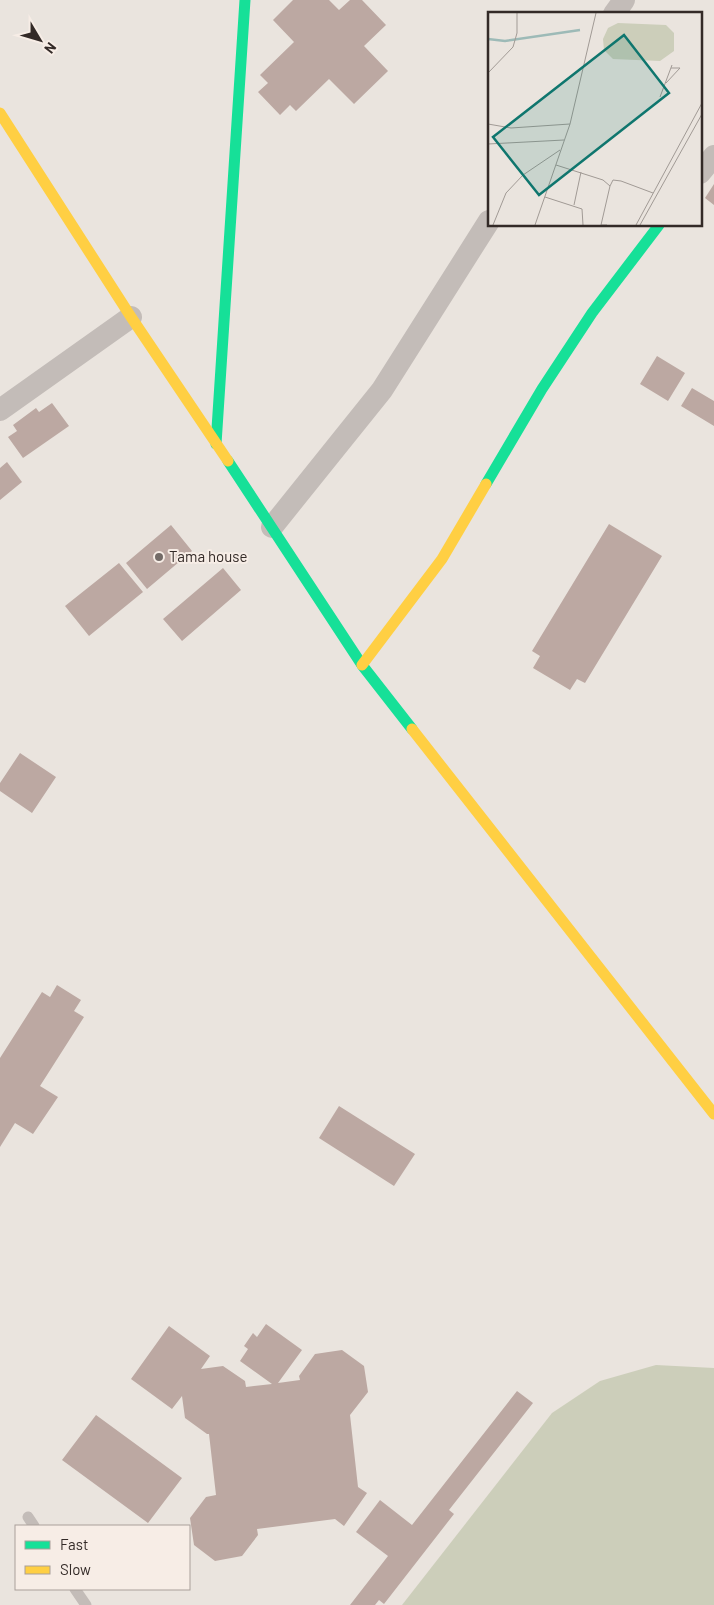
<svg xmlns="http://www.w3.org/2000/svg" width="714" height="1605" font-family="Barlow,sans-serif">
  <rect width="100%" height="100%" fill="#eae4de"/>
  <path fill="#ccceba" d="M656,1365L714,1368V1605H402L552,1413L600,1381Z"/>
  <path fill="#bca8a2" d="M293,0H329L339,10L350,0H362L386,25L364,46L388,71L354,104L329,79L296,111L290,105L280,115L258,92L268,83L260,75L294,42L273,20Z
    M714,184V205L705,198Z
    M657,356L685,373L668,401L640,384Z
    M692,388L714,401V426L681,406Z
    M52,403L69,426L23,458L8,437L17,431L13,425L36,408L39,412Z
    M7,462L22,482L0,500V468Z
    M609,524L662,556L585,683L577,679L570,690L533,668L540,656L532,651Z
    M171,525L192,551L147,589L126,563Z
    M119,563L143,592L89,636L65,606Z
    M223,568L241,590L182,641L163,619Z
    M20,753L56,777L32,813L0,791V783Z
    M57,985L81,1000L74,1011L84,1017L40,1086L58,1097L33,1134L15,1123L0,1147V1058L42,992L50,997Z
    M339,1106L415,1154L394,1186L319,1138Z
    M266,1324L302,1350L278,1383L300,1380L299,1376L315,1354L342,1350L364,1366L368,1392L350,1415L358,1487L367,1493L344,1526L335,1519L257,1529L258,1535L242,1556L215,1561L194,1545L190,1518L206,1497L216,1495L209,1434H207L185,1418L182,1396L172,1409L131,1379L169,1326L210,1356L201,1369L223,1366L245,1381L246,1387L272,1384L240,1361L248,1349L244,1346L253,1333L257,1337Z
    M517,1391L533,1403L449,1510L454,1514L384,1604L379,1600L375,1605H350L388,1556L356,1532L380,1500L412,1525Z
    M96,1415L182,1478L148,1523L62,1460Z"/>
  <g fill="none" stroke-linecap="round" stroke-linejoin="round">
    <path stroke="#c3bcb8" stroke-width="11" d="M28,1517L34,1526
      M75,1589L86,1605"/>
    <path stroke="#c3bcb8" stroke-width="22" d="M614,14L624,0
      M700,173L714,156
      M0,410L131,317
      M272,527L382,390L489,221"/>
    <path stroke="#16e098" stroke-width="11" d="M216,444L245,0
      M228,461L362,665L412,729
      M486,484L542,389L592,313L659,225"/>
    <path stroke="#ffcf43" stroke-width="11" d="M0,113L131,317L228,461
      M362,665L442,559L486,484
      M412,729L714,1114"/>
  </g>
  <circle fill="#736b67" stroke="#f7ede6" stroke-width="2" cx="159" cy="557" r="5"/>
  <g text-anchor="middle" stroke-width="4" stroke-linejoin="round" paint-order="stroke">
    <g font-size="15" fill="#332a27" stroke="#f7ede6" text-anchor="start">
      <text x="169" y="562">Tama house</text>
    </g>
  </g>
  <g transform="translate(488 12)">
    <rect width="214" height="214" fill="#eae4de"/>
    <path d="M130,11L178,13L186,21V39L172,49L125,47L116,38L115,27L120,16Z" fill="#ccceba"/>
    <path fill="none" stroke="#9dbab7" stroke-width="2.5" d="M0,27L17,29L92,18"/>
    <path fill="none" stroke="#a19a95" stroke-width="1" d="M0,61L25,35L29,21V1M178,71L192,56H183M172,85L184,53M0,112L23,116L82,112M0,132L76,128M68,153L115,168L122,174L113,213H119M122,174L125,168L133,169L165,181M57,185L94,197L95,213M86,193L93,160M5,213L18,181L35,163L72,138M47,213L82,112L108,1M148,213L214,91M152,213L214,102"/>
    <path fill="#0f766e" fill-opacity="0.15" stroke="#0f766e" stroke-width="2.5" d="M136,23L181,81L51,183L5,125Z"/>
    <rect width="214" height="214" fill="none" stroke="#332a27" stroke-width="2.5"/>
  </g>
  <rect x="15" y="1525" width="175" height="65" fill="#f7ede6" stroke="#a99f9a"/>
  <rect x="25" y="1541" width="25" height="8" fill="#16e098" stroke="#a99f9a"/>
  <text x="60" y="1550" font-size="15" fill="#332a27">Fast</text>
  <rect x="25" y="1566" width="25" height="8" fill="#ffcf43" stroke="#a99f9a"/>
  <text x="60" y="1575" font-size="15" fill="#332a27">Slow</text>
  <g transform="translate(40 40) rotate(128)" stroke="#f7ede6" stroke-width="4" paint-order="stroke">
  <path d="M0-4L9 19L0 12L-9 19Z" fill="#332a27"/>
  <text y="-8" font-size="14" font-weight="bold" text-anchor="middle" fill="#332a27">N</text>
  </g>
</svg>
